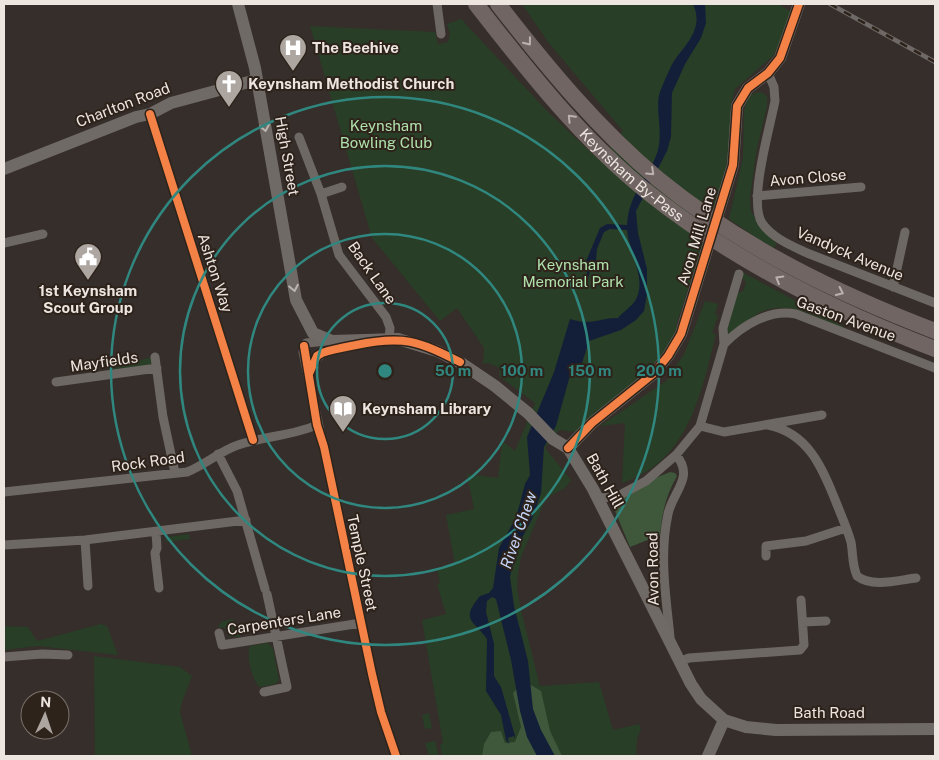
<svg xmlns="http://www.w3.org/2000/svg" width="939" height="760" font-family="'Public Sans',sans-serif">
  <rect width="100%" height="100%" fill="#352e2a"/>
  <path fill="#293e26" d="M522,4H778L793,13L774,55L735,89L731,103L730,151L724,180L676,326L678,328L654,368L575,432L559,430L545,448L571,480L565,488L546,498L521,557L518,574L517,588L521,610L540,686L599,682L613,730L639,724L641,729L637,739L636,756H442L440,745L443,743L422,620L446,614L437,584L440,583L437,568L455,564L446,515L474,509L467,474L498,478L502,444L505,443L515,451L535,403L499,376L500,372L498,367L488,363L483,364L484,348L457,308L440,321L372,238L310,26L435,32L438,44L448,42L450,34L447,24L461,19L548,112L599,160L623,131L548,42Z
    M761,92L767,96V107L757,148L750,198L751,211L758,224L777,244L773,249L729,219L743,158L744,110L748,98L754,93Z
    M742,272L843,326L842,328C815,317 785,298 757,314C748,320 738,331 728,333L726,331L736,294L743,291L746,282L743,279Z
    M705,301L718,304L715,314L718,316L712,333L716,334C701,394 689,461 622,483L625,423L600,426L666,381L684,354Z
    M151,357V365L105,371Z
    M189,534L190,539L165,542L167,537Z
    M232,619L238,624L240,637H229L225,628L218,627L221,622Z
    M101,624L107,626L118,655L38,646L4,650V626L28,627L37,641Z
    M268,643L273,649L279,680L275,684L260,687C252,681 246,656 250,646Z
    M94,656L180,667L192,676L182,702L180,712L192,756H95Z
    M429,713L432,728L425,729L422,715Z
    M435,741L439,756H429L425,743Z"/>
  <path fill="#3f583c" d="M670,472L675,473L677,476C666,495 662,513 660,535L630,547L613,506L639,485Z
    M529,684L541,691L550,731L562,756H482L484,744L491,732L501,731L505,743L515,742L521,727L513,693L520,685Z"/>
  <path fill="#131f39" d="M693,4H705L706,23L701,38L685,64L672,93L671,137L667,151L636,211L638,233L647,269V294L644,311L636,320L621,330L589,341L579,373L571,372L556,426L544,447L541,493L532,519L516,549L510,577L514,606L528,661L533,709L541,730L555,756H537L527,737L520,711L511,660L496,599L492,597L487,601L486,612L494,644V676L501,687L515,736V739L514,736L508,738L509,744L506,740L501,715L486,691L487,639C475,621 459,621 480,596L489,593L493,588L499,548L516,518L525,484L530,475L527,437L554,372L570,319C592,326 598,318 618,318C623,312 630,308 635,301C648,281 629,253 627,230L610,229L604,232L597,249L595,270L584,266L600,228L607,224L627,225C629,195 645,182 656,156C665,134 654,110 660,92C662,87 671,65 674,61C687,43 704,28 693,4Z"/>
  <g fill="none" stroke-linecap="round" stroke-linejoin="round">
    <path stroke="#131f39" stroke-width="2.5" d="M585,286L590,266"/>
    <path stroke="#6d6864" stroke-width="9" d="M437,4L441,34
      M768,73L774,87L775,101C770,127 748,202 762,223C772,238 792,246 807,253L935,303
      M150,114L253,440
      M299,137L321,194L339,255L386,317L390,328L389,339
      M321,194L342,187
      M757,196L861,187
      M4,243L43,234
      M893,287L905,232
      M328,341L306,343L303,352L372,674L381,712L396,756
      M724,344C743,325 769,309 796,314L935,368
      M155,357L163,417L175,473
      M309,374C319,346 333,350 359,344
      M56,382L157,368
      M768,425C808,433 822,467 836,502C841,515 847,528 851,542C853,553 852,565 857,576C872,588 899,580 916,578
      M700,426L724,432L822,415
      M218,454L237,491L265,589
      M4,492L187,472C205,465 220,451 238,445C264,436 292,436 317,425
      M597,498L616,497L646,481L676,455L700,426L724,344L723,328L739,274
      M156,532L157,548L155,553L159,588
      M85,540L88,586
      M4,545L85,540L246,520
      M766,556V546L806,541L846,528
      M803,622L826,621
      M219,633L222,645L361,623
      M670,637C666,596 659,556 668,514C673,491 695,477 676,455
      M4,657L42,654L68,655
      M679,662L689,658L800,650L804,645L801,600
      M264,692L287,687L267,594"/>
    <path stroke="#706a66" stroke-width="12" d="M238,4L255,68L296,300L313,333L332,341L398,339L437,351L461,363L495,386L528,413L553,439L568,448L593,489L691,684L701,699L724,720L746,727L776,730L935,729
      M4,169L136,117L150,114L171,103L256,80
      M568,448L592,423L653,374L668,356L681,334L733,165L737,106L748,88L768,73L780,58L799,4
      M708,756L724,720"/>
    <g stroke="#706562" stroke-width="16">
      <path id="s1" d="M476,4C528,71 583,141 650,194C736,262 833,310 935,349"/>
      <path d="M498,4C546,66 597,128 658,179C741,247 836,293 935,331"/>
    </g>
    <defs>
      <path id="rail" d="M830,4L935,62"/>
    </defs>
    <use href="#rail" stroke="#6e6966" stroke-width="4.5"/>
    <use href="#rail" stroke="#2e231b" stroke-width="2.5" stroke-dasharray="8" stroke-linecap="butt"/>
    <defs>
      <path id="cycleway" d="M150,114L253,440
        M304,346L317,425L324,447L372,674L381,712L396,756
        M309,374L317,356L322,353C333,349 345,347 356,345C404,335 418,341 460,362
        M568,448L592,423L653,374L668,356L681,334L733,165L737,106L748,88L768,73L780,58L799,4"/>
    </defs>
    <use href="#cycleway" stroke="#2e231b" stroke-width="11"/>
    <use href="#cycleway" stroke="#f48246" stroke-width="8"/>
  </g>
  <defs><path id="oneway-chevron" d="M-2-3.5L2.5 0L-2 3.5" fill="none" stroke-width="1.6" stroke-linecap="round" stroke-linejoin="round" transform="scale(1.25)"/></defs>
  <g stroke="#bbb2ae">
    <use href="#oneway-chevron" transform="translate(528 42) rotate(52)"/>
    <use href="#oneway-chevron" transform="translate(571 118) rotate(-134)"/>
    <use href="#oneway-chevron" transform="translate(651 172) rotate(43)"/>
    <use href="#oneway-chevron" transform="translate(779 279) rotate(-150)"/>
    <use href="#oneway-chevron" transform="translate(840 292) rotate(25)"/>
  </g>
  <g stroke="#bbb4af">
    <use href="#oneway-chevron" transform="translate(265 128) rotate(79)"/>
    <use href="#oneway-chevron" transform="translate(294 288) rotate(79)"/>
  </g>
  <g fill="none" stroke="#30877f" stroke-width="2.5">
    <circle cx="385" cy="371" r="68"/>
    <circle cx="385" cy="371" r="137"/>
    <circle cx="385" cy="371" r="205"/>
    <circle cx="385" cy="371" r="274"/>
  </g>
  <defs>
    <symbol id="hospital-pin" viewBox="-11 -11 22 30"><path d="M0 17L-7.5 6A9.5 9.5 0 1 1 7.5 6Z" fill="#ada5a0" stroke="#2e231b"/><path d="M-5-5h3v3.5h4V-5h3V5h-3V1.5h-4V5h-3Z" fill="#fff"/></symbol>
    <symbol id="church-pin" viewBox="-11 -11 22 30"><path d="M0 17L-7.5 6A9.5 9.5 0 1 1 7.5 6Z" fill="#ada5a0" stroke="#2e231b"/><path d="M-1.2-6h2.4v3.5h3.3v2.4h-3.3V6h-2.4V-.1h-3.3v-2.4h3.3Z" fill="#fff"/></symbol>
    <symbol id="civic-pin" viewBox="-11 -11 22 30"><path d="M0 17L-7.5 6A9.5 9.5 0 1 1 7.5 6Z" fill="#ada5a0" stroke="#2e231b"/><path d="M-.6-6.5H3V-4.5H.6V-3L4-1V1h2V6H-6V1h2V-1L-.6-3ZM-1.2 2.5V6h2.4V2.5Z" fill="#fff"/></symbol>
    <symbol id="library-pin" viewBox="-11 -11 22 30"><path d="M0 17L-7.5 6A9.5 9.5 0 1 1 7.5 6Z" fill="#ada5a0" stroke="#2e231b"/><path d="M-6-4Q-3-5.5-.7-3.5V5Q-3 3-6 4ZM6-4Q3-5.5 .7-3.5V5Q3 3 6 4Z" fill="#fff"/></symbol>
  </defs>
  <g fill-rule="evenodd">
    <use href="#hospital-pin" x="277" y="32" width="32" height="43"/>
    <use href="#church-pin" x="213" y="68" width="32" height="43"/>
    <use href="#civic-pin" x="72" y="241" width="32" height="43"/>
    <use href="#library-pin" x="327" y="393" width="32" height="43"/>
  </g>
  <g text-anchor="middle" stroke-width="4" stroke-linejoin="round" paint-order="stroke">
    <g font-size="15" font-weight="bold" fill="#ede5e0" stroke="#2e231b" text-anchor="start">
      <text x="312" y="53">The Beehive</text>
      <text x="248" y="89">Keynsham Methodist Church</text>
      <text x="88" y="296" text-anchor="middle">1st Keynsham<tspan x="88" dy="17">Scout Group</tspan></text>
      <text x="362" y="414">Keynsham Library</text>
    </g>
    <g font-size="15" fill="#ede5e0" stroke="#2e231b">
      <text transform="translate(123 105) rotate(-21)" y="5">Charlton Road</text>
      <text transform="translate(287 156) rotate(80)" y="5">High Street</text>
      <text dy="5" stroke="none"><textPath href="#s1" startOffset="232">Keynsham By-Pass</textPath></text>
      <text transform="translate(808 178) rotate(-5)" y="5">Avon Close</text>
      <text transform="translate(697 236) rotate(-73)" y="5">Avon Mill Lane</text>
      <text transform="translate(850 254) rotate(23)" y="5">Vandyck Avenue</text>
      <text transform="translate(215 273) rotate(72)" y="5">Ashton Way</text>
      <text transform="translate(372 273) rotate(55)" y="5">Back Lane</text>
      <text transform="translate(846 319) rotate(20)" y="5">Gaston Avenue</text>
      <text transform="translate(104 362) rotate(-8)" y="5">Mayfields</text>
      <text transform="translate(148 462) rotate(-8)" y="5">Rock Road</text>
      <text transform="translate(605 481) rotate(61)" y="5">Bath Hill</text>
      <text transform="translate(362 563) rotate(78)" y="5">Temple Street</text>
      <text transform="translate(653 569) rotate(-91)" y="5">Avon Road</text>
      <text transform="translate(284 621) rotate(-9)" y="5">Carpenters Lane</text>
      <text x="829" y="718">Bath Road</text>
    </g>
    <g font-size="15" fill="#afe1ab" stroke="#2e231b">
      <text x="386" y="131">Keynsham<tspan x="386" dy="17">Bowling Club</tspan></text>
      <text x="573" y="270">Keynsham<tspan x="573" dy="17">Memorial Park</tspan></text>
    </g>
    <g font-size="16" font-style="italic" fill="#c5d8fc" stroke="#2e231b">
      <text transform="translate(518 530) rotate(-71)" y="6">River Chew</text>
    </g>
  </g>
  <circle cx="385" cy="371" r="8" fill="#30877f" stroke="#2e231b" stroke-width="2.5"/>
  <g font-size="15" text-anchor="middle" font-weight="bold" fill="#30877f" stroke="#2e231b" stroke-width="4" stroke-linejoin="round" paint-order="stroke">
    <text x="453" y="376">50 m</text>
    <text x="522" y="376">100 m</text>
    <text x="590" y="376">150 m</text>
    <text x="659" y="376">200 m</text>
  </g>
  <rect width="939" height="760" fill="none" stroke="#ede5e0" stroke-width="10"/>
  <g transform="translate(45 715) rotate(3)"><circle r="24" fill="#2e231b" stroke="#7a716a"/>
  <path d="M0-4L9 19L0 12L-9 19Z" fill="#ada5a0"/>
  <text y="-8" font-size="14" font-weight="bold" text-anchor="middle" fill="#ede5e0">N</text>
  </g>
</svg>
